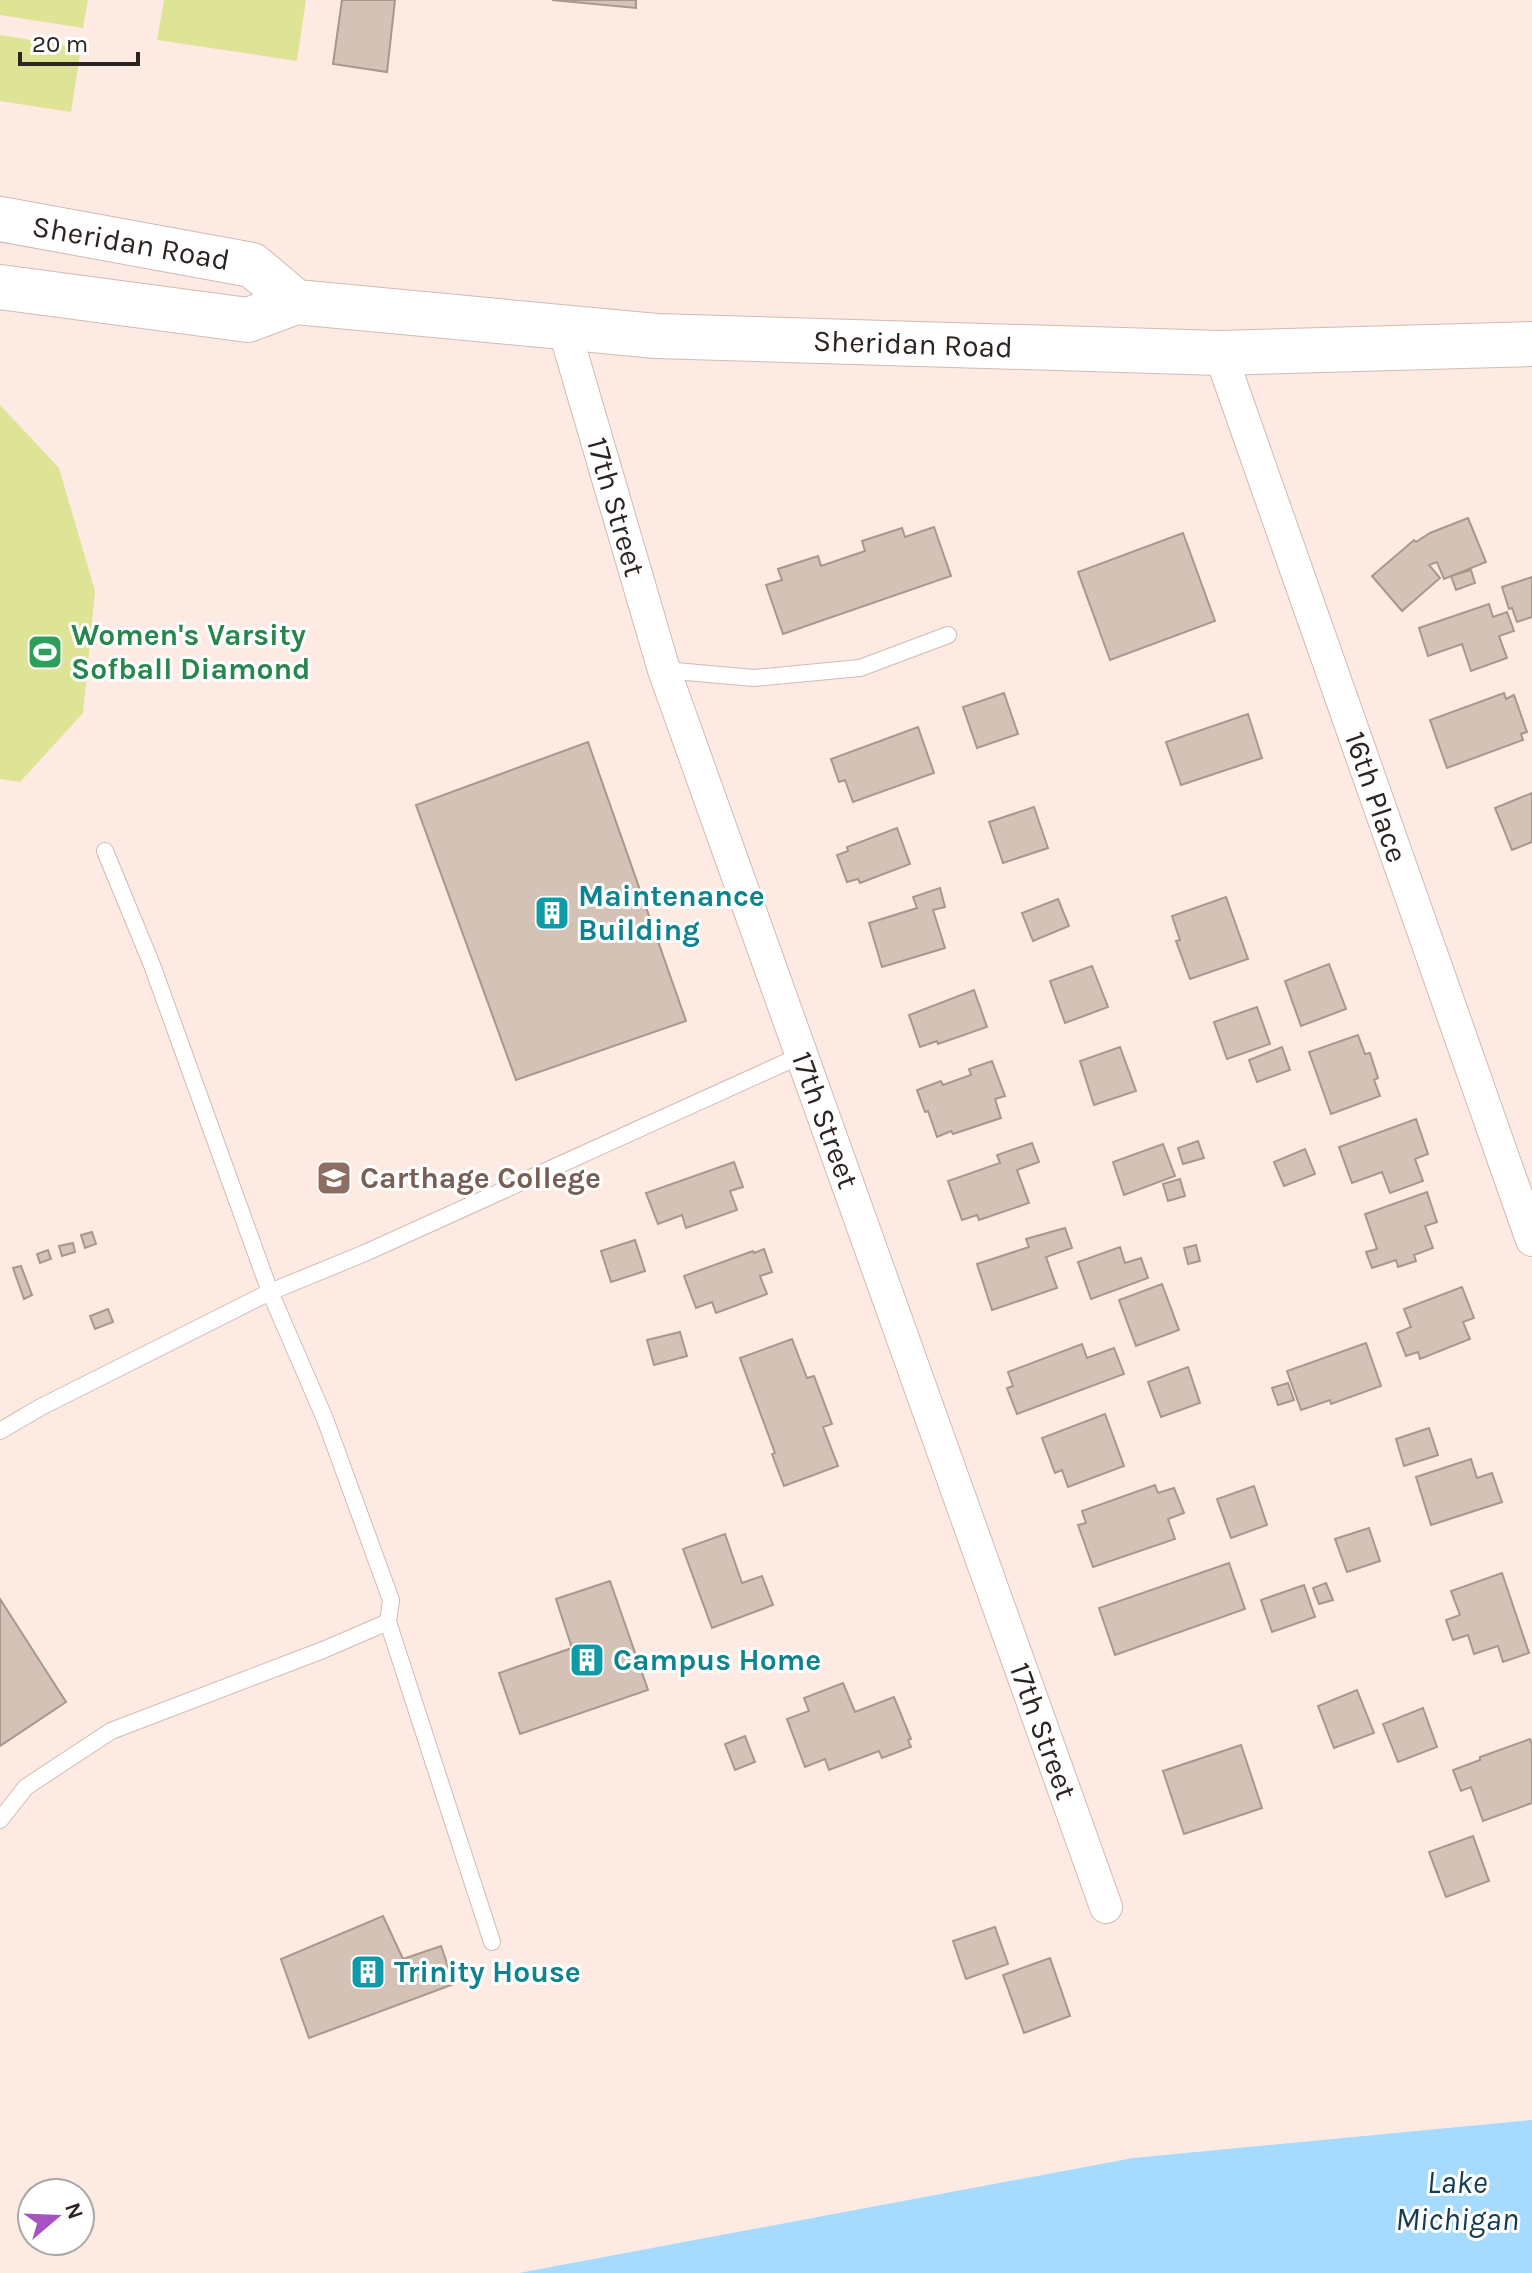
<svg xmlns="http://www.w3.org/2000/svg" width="1532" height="2273" font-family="Karla,sans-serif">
  <rect width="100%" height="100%" fill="#fceae3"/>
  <path fill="#dee496" d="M0,0H88L83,28L0,15Z
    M164,0H306L297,61L157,40Z
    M0,35L81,48L71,112L0,101Z
    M0,405L59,468L95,591L83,713L20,782L0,779Z"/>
  <path fill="#a6daff" d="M1532,2120V2273H519L1133,2158Z"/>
  <path fill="#d5c2b6" stroke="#a8978b" stroke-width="2" d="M342,0H395L387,72L333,64Z
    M552,0H636V8Z
    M1468,518L1486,562L1444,579L1437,562L1429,565L1440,578L1402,611L1372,576L1414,540L1416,542L1430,533Z
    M934,527L951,576L783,634L766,585L782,580L778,569L818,556L821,566L865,551L862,541L902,528L905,537Z
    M1183,533L1215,621L1110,660L1078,572Z
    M1471,570L1475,583L1456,590L1451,576Z
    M1532,577V617L1517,622L1512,608L1509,609L1502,587Z
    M1489,604L1493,617L1507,612L1514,631L1499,636L1507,658L1471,671L1462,644L1428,656L1419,628Z
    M1004,693L1018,734L977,748L963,707Z
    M1504,693L1506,699L1514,695L1527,732L1521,734L1523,740L1447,768L1430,720Z
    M1248,714L1262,758L1181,785L1166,742Z
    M918,727L934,773L853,802L845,780L839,782L831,759Z
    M588,742L686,1021L516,1080L416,805Z
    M1532,793V842L1512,850L1495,808Z
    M1034,807L1048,848L1003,863L989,822Z
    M897,828L910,864L860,883L858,879L847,882L837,855L848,851L847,847Z
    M940,888L945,907L933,910L945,948L882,967L869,923L917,908L913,897Z
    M1226,897L1248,959L1190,979L1176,941L1180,940L1172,916Z
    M1058,899L1069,926L1033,941L1022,913Z
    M1329,964L1346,1009L1301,1026L1285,981Z
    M1092,966L1108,1007L1065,1023L1050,981Z
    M974,990L987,1027L938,1044L937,1041L920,1047L909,1015Z
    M1257,1007L1270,1044L1227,1059L1214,1022Z
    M1358,1035L1365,1054L1370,1053L1378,1078L1374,1080L1380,1096L1331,1114L1309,1052Z
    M1120,1047L1136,1091L1094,1105L1080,1061Z
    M1282,1047L1290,1070L1257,1082L1249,1060Z
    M992,1061L1005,1096L995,1099L1001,1118L953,1134L951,1131L937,1137L928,1111L925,1112L917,1090L941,1081L943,1085L971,1075L969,1069Z
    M1416,1119L1428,1154L1415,1159L1423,1181L1390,1193L1382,1172L1352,1183L1339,1147Z
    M1198,1141L1204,1158L1183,1164L1178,1148Z
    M1032,1143L1039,1162L1017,1170L1029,1203L979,1220L977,1215L962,1220L948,1181L1000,1163L997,1155Z
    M1163,1144L1175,1176L1124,1195L1113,1162Z
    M1305,1149L1315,1174L1284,1186L1274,1162Z
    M734,1162L743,1187L730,1191L737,1210L686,1228L682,1215L658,1224L646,1193Z
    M1180,1179L1185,1196L1168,1201L1163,1184Z
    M1427,1192L1437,1222L1425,1226L1433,1248L1414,1255L1416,1261L1398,1267L1396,1260L1372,1268L1366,1252L1377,1249L1365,1214Z
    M1065,1228L1072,1248L1046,1257L1057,1288L992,1310L977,1264L1029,1247L1026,1239Z
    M92,1232L96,1244L85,1248L81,1235Z
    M635,1240L645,1271L611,1282L601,1251Z
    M73,1243L75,1252L62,1256L59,1246Z
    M1196,1245L1200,1261L1188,1264L1184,1248Z
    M1120,1247L1125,1263L1141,1258L1148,1278L1091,1299L1078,1262Z
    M764,1249L772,1272L760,1276L767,1294L716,1313L712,1302L696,1308L684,1276L753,1251L754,1253Z
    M48,1250L51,1259L40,1263L37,1254Z
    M21,1266L32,1295L24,1299L13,1268Z
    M1162,1284L1179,1330L1136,1346L1119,1300Z
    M1462,1287L1474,1318L1463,1322L1470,1339L1420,1359L1418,1352L1406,1356L1397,1333L1411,1327L1404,1309Z
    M108,1309L113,1322L95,1329L90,1316Z
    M680,1332L687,1356L654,1365L647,1340Z
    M792,1339L807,1378L814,1376L832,1424L823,1427L838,1466L784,1486L772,1454L775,1453L740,1358Z
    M1366,1343L1381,1386L1331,1404L1330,1400L1301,1410L1287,1371Z
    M1082,1344L1087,1358L1114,1348L1124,1374L1017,1414L1007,1388L1013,1386L1008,1372Z
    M1188,1367L1200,1403L1161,1417L1148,1382Z
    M1288,1383L1294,1400L1278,1405L1272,1388Z
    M1105,1414L1124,1466L1068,1487L1062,1470L1055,1473L1042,1438Z
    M1429,1428L1438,1455L1404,1466L1396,1439Z
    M1471,1459L1477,1478L1492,1473L1502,1502L1431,1525L1416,1477Z
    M1155,1485L1158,1493L1174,1488L1184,1513L1168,1519L1175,1539L1093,1567L1078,1525L1086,1523L1082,1511Z
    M1254,1486L1267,1525L1231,1538L1217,1499Z
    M1369,1528L1380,1561L1347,1572L1335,1539Z
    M725,1534L742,1583L762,1576L773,1605L712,1628L683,1549Z
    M1229,1563L1245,1609L1115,1655L1099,1608Z
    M1502,1573L1529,1653L1503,1662L1498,1646L1474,1654L1468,1635L1453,1640L1446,1620L1460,1615L1451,1591Z
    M610,1581L648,1690L520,1734L499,1673L572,1648L556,1599Z
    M1326,1583L1333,1600L1319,1604L1313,1588Z
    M1304,1585L1315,1617L1272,1632L1261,1600Z
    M0,1599L66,1702L0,1746Z
    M843,1683L855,1712L894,1697L911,1739L908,1740L911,1747L882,1758L879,1751L829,1770L825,1759L805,1767L787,1719L809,1711L804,1698Z
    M1357,1690L1374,1733L1334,1748L1318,1706Z
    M1423,1708L1437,1747L1398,1762L1383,1724Z
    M745,1736L755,1762L735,1770L725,1744Z
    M1530,1739L1532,1745V1803L1483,1821L1471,1787L1461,1791L1453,1770L1480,1760V1757Z
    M1241,1745L1262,1808L1184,1834L1163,1771Z
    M1473,1836L1489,1881L1446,1897L1429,1852Z
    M383,1916L403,1959L441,1946L454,1984L309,2038L281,1959Z
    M995,1927L1008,1964L966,1979L953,1941Z
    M1050,1958L1070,2016L1024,2033L1003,1975Z"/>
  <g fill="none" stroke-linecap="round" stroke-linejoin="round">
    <defs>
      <path id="service" d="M664,670L754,678L860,668L948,635
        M0,1431L39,1408L270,1292L365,1253L802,1055
        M388,1622L492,1942
        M0,1820L26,1787L111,1731L323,1650L388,1622L391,1600L325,1419L270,1292L152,965L105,851"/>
      <path id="minor" d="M564,328L664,670L1106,1907
        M1220,353L1532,1240"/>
      <path id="primary" d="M0,219L252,265L296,302
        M0,287L248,320L296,302L656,336L1220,353L1532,344"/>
    </defs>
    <use href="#service" stroke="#d0bbb3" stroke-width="18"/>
    <use href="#minor" stroke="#d0bbb3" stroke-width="34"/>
    <use href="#primary" stroke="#d0bbb3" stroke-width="46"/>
    <use href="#service" stroke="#fff" stroke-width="16"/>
    <use href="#minor" stroke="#fff" stroke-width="32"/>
    <use href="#primary" stroke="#fff" stroke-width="44"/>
  </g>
  <defs>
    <symbol id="stadium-square" viewBox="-11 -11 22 22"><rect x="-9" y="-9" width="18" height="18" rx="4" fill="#2e9e5b" stroke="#fff"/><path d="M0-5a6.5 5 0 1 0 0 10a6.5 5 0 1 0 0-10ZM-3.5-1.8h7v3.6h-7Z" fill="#fff"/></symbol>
    <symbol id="building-square" viewBox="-11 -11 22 22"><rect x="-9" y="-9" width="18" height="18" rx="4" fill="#0f9aa8" stroke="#fff"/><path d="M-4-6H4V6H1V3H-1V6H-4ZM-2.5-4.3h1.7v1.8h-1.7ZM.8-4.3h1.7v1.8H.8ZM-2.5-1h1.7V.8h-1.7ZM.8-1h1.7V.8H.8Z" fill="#fff"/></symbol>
    <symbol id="university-square" viewBox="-11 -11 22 22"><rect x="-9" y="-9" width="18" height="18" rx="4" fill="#8d6e63" stroke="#fff"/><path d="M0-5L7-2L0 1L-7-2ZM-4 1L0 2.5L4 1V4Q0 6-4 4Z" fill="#fff"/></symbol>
  </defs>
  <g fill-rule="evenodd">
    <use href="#stadium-square" x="25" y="632" width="40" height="40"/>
    <use href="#building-square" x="532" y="893" width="40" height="40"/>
    <use href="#university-square" x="314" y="1158" width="40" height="40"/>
    <use href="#building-square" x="567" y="1640" width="40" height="40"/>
    <use href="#building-square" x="348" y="1952" width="40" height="40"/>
  </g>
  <g text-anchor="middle" stroke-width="6" stroke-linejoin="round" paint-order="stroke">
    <g font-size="30" fill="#2c2421" stroke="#fff">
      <text transform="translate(131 243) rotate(10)" y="10">Sheridan Road</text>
      <text transform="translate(913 344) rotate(2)" y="10">Sheridan Road</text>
      <text transform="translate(616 507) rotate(74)" y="10">17th Street</text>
      <text transform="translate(1376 797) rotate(71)" y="10">16th Place</text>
      <text transform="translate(825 1120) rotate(70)" y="10">17th Street</text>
      <text transform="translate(1043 1731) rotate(70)" y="10">17th Street</text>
    </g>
    <g font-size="30" font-weight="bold" fill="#27864d" stroke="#fff" text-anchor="start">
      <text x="71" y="645">Women's Varsity<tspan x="71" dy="34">Sofball Diamond</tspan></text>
    </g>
    <g font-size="30" font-weight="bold" fill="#0d838f" stroke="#fff" text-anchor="start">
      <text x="578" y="906">Maintenance<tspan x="578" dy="34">Building</tspan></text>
      <text x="613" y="1670">Campus Home</text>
      <text x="394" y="1982">Trinity House</text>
    </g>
    <g font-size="30" font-weight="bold" fill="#785e54" stroke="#fff" text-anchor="start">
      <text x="360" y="1188">Carthage College</text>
    </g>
    <g font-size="32" font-style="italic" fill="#133b53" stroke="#fff">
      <text x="1457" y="2193">Lake<tspan x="1457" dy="37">Michigan</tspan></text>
    </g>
  </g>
  <g transform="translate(56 2217) rotate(71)"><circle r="38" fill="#ffffff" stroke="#aba7a6" stroke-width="2"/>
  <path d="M0-6L14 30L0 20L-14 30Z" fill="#a752c0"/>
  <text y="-12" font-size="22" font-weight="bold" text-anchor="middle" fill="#2c2421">N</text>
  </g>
  <path d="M20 52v12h118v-12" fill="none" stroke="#2c2421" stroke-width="4"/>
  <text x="32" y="52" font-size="24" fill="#2c2421" stroke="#ffffff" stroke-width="6" paint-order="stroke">20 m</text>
</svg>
